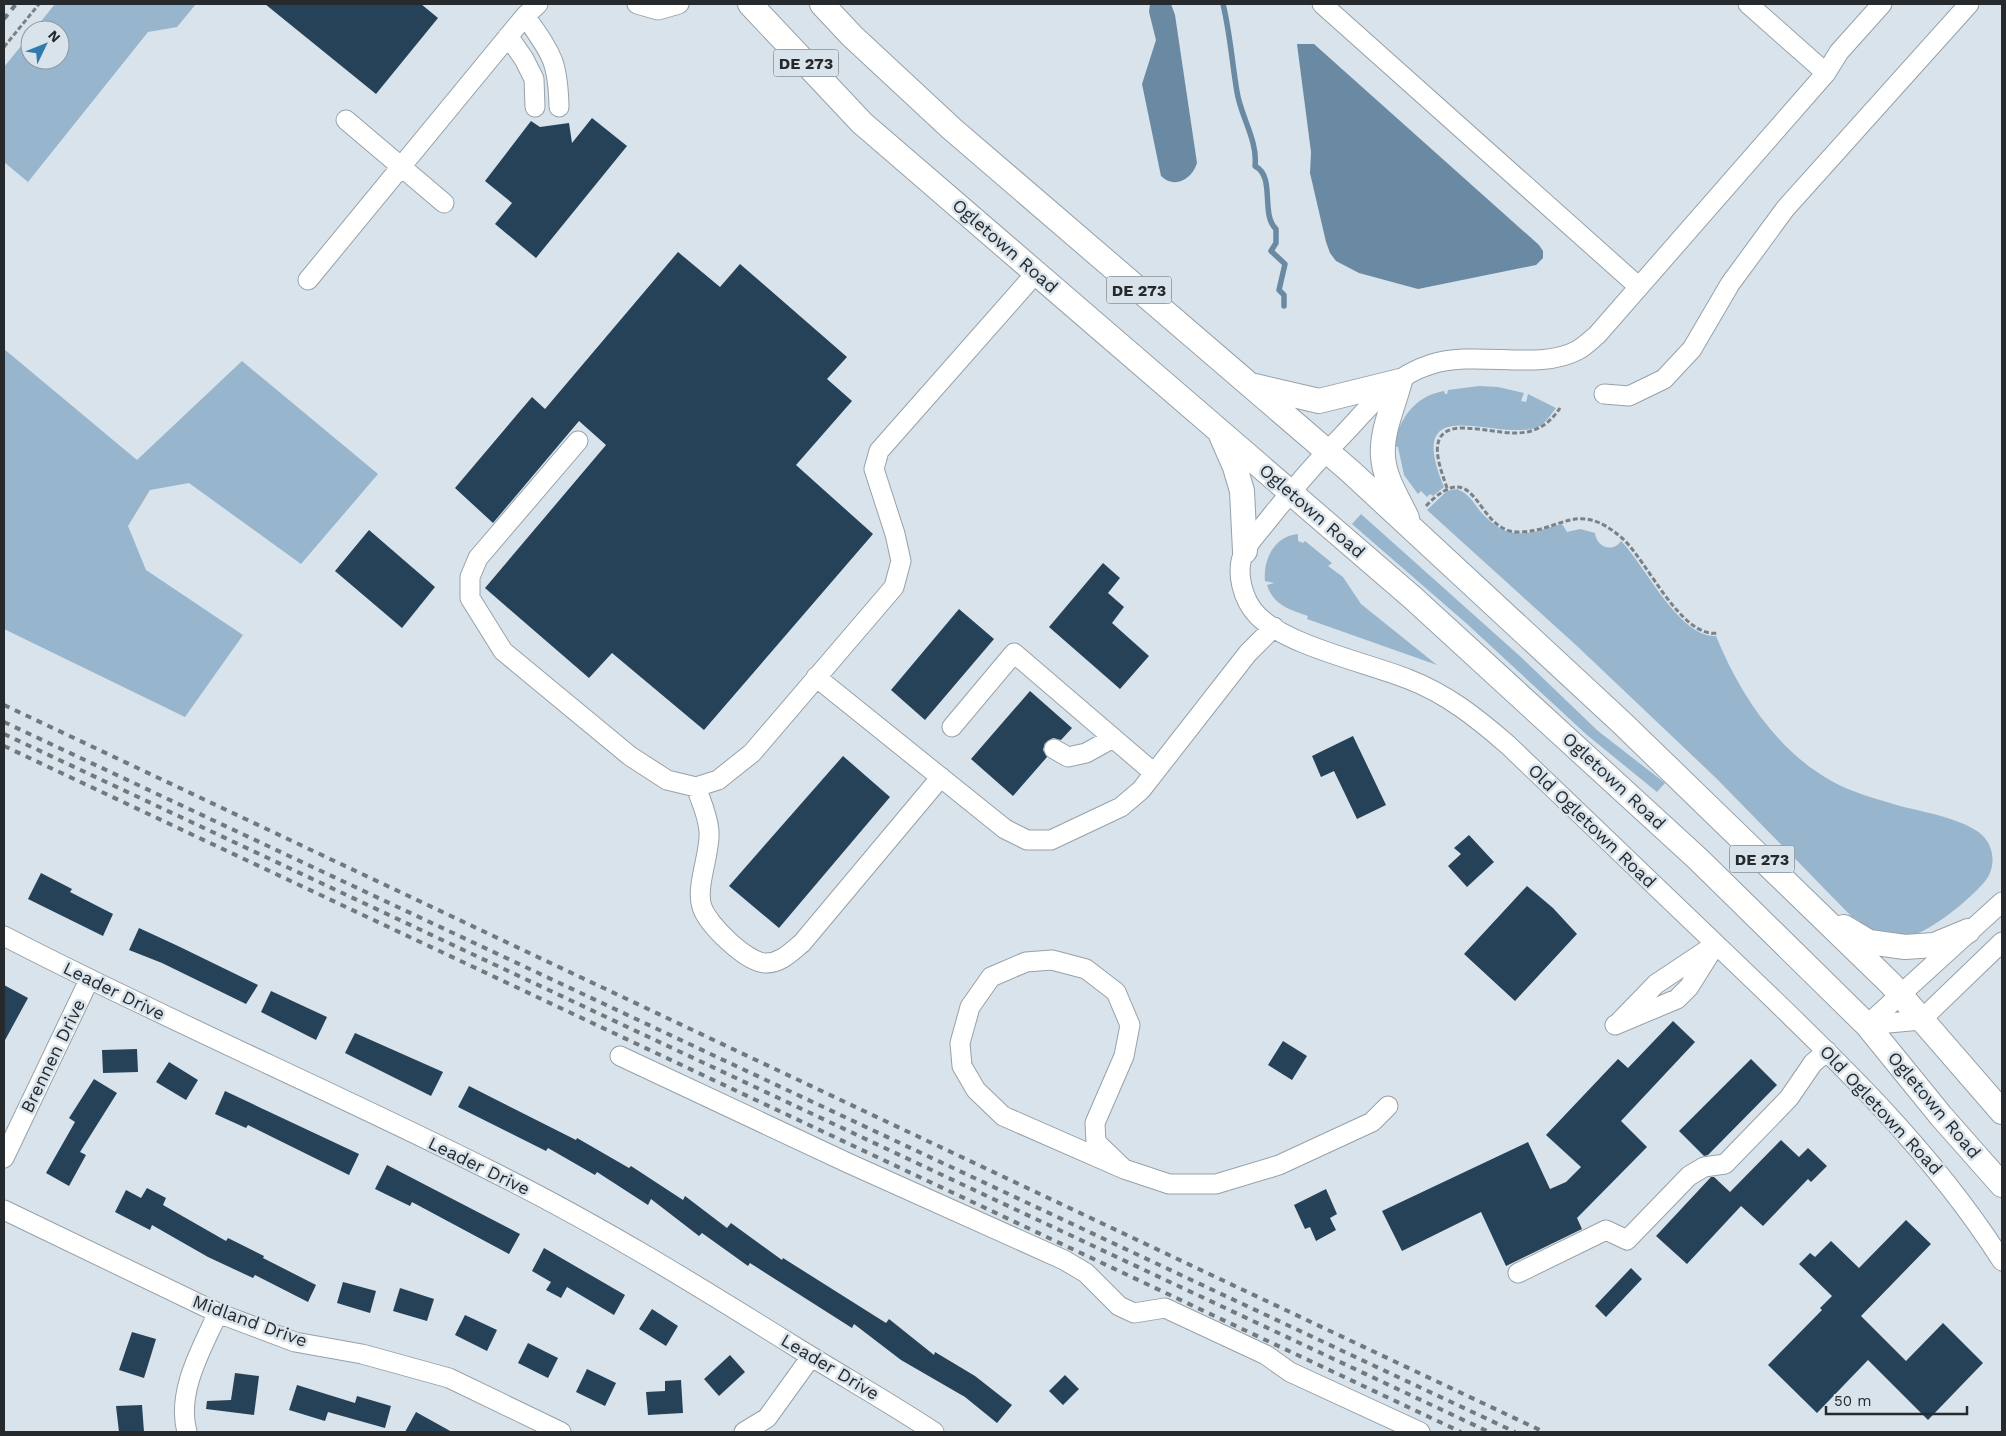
<svg xmlns="http://www.w3.org/2000/svg" width="2006" height="1436" font-family="'Work Sans',sans-serif">
  <rect width="100%" height="100%" fill="#d8e3ec"/>
  <path fill="#97b5cc" d="M55,4H196L177,27L148,32L28,182L4,162V67L30,35V60H60V30H34Z
    M4,349L137,460L242,361L378,474L301,564L189,483L150,490L128,526L146,570L243,635L185,717L4,629Z
    M1479,386L1498,387L1524,393L1521,401L1526,402L1528,394L1556,408C1551,414 1546,423 1538,427C1498,443 1402,387 1444,487L1433,496L1430,494L1427,497L1421,491L1418,494L1404,475L1398,447L1393,446C1400,419 1414,396 1444,391L1445,394H1447L1448,390Z
    M1457,489C1469,494 1473,502 1480,511C1508,543 1526,534 1562,524L1567,532L1580,529L1595,533C1596,546 1612,554 1621,541C1645,565 1679,638 1716,636C1742,700 1786,765 1853,791C1868,797 1885,801 1900,806C1923,812 1965,819 1982,835C1993,845 1996,863 1988,877C1978,893 1927,936 1907,936C1898,937 1882,935 1874,931C1866,928 1859,919 1852,917L1716,778L1577,646L1427,510L1447,491Z
    M1361,514L1522,658L1598,731L1665,783L1657,792L1587,735L1466,623L1352,524Z
    M1298,534V541L1303,543L1305,541L1332,563L1328,566L1343,577L1361,604L1437,665L1307,619L1308,616C1290,610 1273,605 1267,585L1274,583L1265,581C1263,560 1274,536 1298,534Z"/>
  <path fill="#6a89a2" d="M1150,4H1171L1175,15L1197,163C1192,180 1174,189 1161,176L1142,84L1156,40L1149,12Z
    M1297,44H1314L1539,245L1543,251V258L1536,265L1418,289L1359,273L1336,261L1330,253L1326,242L1310,173L1311,152Z"/>
  <g fill="none" stroke-linecap="round" stroke-linejoin="round">
    <path stroke="#6a89a2" stroke-width="5.5" d="M1223,4C1230,33 1232,62 1237,92C1241,117 1258,141 1255,166C1276,177 1260,214 1276,229V243L1271,251L1285,264L1279,290L1284,295V306"/>
  </g>
  <path fill="#254259" d="M265,4H421L438,18L376,94Z
    M592,118L627,146L536,258L495,224L512,203L485,181L531,121L540,127L569,123L572,143Z
    M678,252L720,287L740,264L847,357L827,379L852,401L796,465L873,534L704,730L612,653L589,678L485,588L606,445L579,421L493,523L455,488L532,397L545,409Z
    M369,530L435,587L402,628L335,571Z
    M1103,563L1120,578L1108,593L1124,607L1112,623L1149,656L1120,689L1049,627Z
    M959,609L994,639L925,720L891,690Z
    M1030,691L1072,728L1061,740L1053,738L1045,743L1043,750L1047,757L1013,796L971,759Z
    M1353,736L1386,805L1357,819L1334,771L1321,777L1312,756Z
    M843,756L890,797L779,928L729,886Z
    M1469,835L1494,862L1467,887L1448,866L1461,854L1454,848Z
    M41,873L72,889L70,892L113,914L103,936L28,899Z
    M1527,886L1553,908L1577,934L1515,1001L1464,954Z
    M139,928L178,946L258,985L246,1004L162,963L129,950Z
    M4,985L28,998L4,1042Z
    M271,991L327,1017L316,1040L261,1012Z
    M1673,1021L1695,1042L1621,1121L1647,1147L1577,1218L1582,1229L1506,1266L1481,1212L1402,1251L1382,1211L1528,1142L1550,1189L1566,1182L1581,1167L1546,1135L1618,1059L1628,1068Z
    M355,1033L443,1072L431,1096L345,1053Z
    M1283,1041L1307,1056L1292,1080L1268,1065Z
    M137,1049L138,1072L103,1073L102,1050Z
    M1751,1059L1777,1085L1708,1155L1704,1156L1679,1131Z
    M169,1062L198,1080L186,1100L156,1082Z
    M94,1079L117,1093L80,1152L86,1155L69,1186L46,1173L75,1122L69,1118Z
    M469,1086L576,1140L577,1138L629,1168L631,1166L683,1200L685,1196L727,1228L731,1223L782,1260L783,1258L886,1323L889,1319L934,1355L935,1352L975,1376L1012,1405L997,1423L965,1397L901,1360L854,1324L852,1328L750,1263L748,1266L702,1233L699,1236L651,1199L648,1205L597,1172L595,1175L548,1148L546,1151L458,1107Z
    M225,1091L359,1154L349,1175L248,1125L246,1128L215,1114Z
    M1781,1140L1799,1157L1808,1148L1827,1166L1811,1182L1808,1179L1763,1226L1741,1206L1687,1264L1656,1236L1711,1177H1714L1730,1192Z
    M387,1165L520,1234L509,1254L412,1202L410,1206L375,1189Z
    M147,1188L166,1198L163,1205L226,1241L228,1238L264,1256L263,1258L316,1285L308,1302L255,1275L253,1278L208,1257L152,1225L150,1230L115,1212L126,1190L141,1198Z
    M1326,1189L1337,1214L1330,1218L1336,1230L1316,1241L1310,1227L1305,1229L1294,1205Z
    M1906,1220L1931,1244L1861,1316L1906,1361L1943,1323L1983,1363L1928,1420L1868,1360L1817,1413L1768,1365L1822,1310L1820,1308L1832,1296L1799,1264L1810,1253L1815,1257L1831,1241L1859,1268Z
    M544,1248L625,1295L614,1315L567,1287L561,1298L546,1290L551,1282L532,1271Z
    M1631,1268L1642,1279L1606,1317L1595,1306Z
    M343,1282L376,1291L370,1313L337,1303Z
    M400,1288L434,1299L427,1321L393,1311Z
    M652,1309L678,1326L666,1346L639,1329Z
    M465,1315L497,1330L487,1351L455,1335Z
    M132,1332L156,1339L144,1378L119,1370Z
    M528,1343L558,1358L548,1378L518,1363Z
    M730,1355L745,1372L719,1396L704,1379Z
    M587,1369L616,1383L605,1406L576,1392Z
    M235,1373L259,1376L254,1415L206,1409L207,1401L231,1400Z
    M1065,1375L1079,1389L1063,1405L1049,1391Z
    M681,1380L683,1413L648,1415L646,1392L665,1391V1381Z
    M297,1385L355,1403L357,1396L391,1406L385,1428L328,1412L325,1421L289,1410Z
    M142,1405L144,1432H119L116,1406Z
    M416,1412L452,1432H405Z"/>
  <g fill="none" stroke-linecap="round" stroke-linejoin="round">
    <defs>
      <path id="minor" d="M637,4L658,10L679,4
        M1322,4L1639,287
        M1748,4L1826,73
        M1882,4L1839,52L1826,73L1597,335C1591,340 1585,346 1578,350C1538,372 1476,349 1429,365C1391,377 1367,410 1341,437C1316,462 1294,488 1272,515C1264,526 1252,538 1245,550C1234,571 1243,601 1258,616C1288,646 1368,663 1408,679C1447,694 1477,718 1508,745C1587,820 1666,896 1745,972C1838,1061 1933,1152 2002,1261
        M525,16C551,53 558,60 559,107
        M508,36L524,59L534,79L535,107
        M346,120L444,203
        M308,280L525,16L538,4
        M1604,394L1629,396L1664,379L1692,349L1730,284L1785,209L1969,4
        M578,441L478,558L470,577V598L503,651L630,756L667,780L696,787L718,780L752,753L894,587L901,561L895,534L874,469L879,451L1036,273
        M816,677L1005,829L1027,840H1051L1121,807L1141,790L1248,653L1274,627
        M952,727L1014,653L1154,773
        M1054,749L1068,757L1086,753L1113,738
        M696,787C701,801 708,816 709,831C711,852 695,887 702,907C708,925 747,963 766,963C781,963 791,952 802,943L941,777
        M4,936C164,1019 330,1090 491,1171C598,1224 698,1286 799,1349C844,1377 890,1403 934,1432
        M1620,1021L1656,984L1713,946
        M1615,1025L1677,999L1689,987L1716,944
        M1867,1025L2002,902
        M1867,1025L1921,1020L2002,942
        M620,1056L848,1163L1064,1260L1086,1273L1119,1306L1134,1313L1165,1308L1266,1355L1290,1372L1420,1432
        M4,1158L89,980
        M1124,1169L1096,1142L1095,1123L1124,1056L1130,1025L1116,992L1086,969L1052,960L1026,962L991,977L970,1007L960,1043L962,1066L976,1090L1003,1116L1124,1169L1169,1184H1216L1279,1165L1372,1122L1388,1106
        M4,1210L218,1313L295,1342L362,1354L449,1378L561,1432
        M1518,1273L1606,1230L1627,1240L1689,1176L1704,1167L1725,1164L1789,1098L1813,1063L1827,1051
        M187,1432C176,1392 202,1348 218,1313
        M744,1432L767,1418L811,1357"/>
      <path id="major" d="M750,4L862,123L1413,598L1698,859L1867,1025L1941,1116L2002,1185
        M822,4L852,36L952,129L1350,471L1622,723L1891,984L2002,1112
        M1255,386L1319,401L1400,381C1394,404 1381,432 1383,456C1384,478 1398,499 1407,518
        M1221,435L1235,467L1242,491L1245,551
        M1844,927L1869,942L1905,947L1934,945L1968,931"/>
    </defs>
    <use href="#minor" stroke="#97a1a9" stroke-width="21"/>
    <use href="#major" stroke="#97a1a9" stroke-width="26"/>
    <path stroke="#7a8187" stroke-width="3" stroke-dasharray="5 2.5" stroke-linecap="butt" d="M4,47L39,4
      M1447,488C1440,467 1424,430 1460,428C1501,428 1533,448 1560,408
      M1426,506C1479,451 1474,533 1519,532C1563,531 1577,499 1622,538C1647,560 1681,639 1718,633"/>
    <use href="#minor" stroke="#fff" stroke-width="19"/>
    <use href="#major" stroke="#fff" stroke-width="24"/>
    <path stroke="#71787e" stroke-width="4" stroke-dasharray="6 6" stroke-linecap="butt" d="M4,19L16,4
      M4,705L1544,1432
      M4,722L1515,1432
      M4,734L1489,1432
      M4,746L1461,1432"/>
  </g>
  <g text-anchor="middle" stroke-width="5" stroke-linejoin="round" paint-order="stroke">
    <g fill="#d8e3ec" stroke="#5b6266" stroke-width="1">
      <rect x="773.5" y="49.5" width="65" height="27" rx="4"/>
      <rect x="1106.5" y="276.5" width="65" height="27" rx="4"/>
      <rect x="1729.5" y="845.5" width="65" height="27" rx="4"/>
    </g>
    <g font-size="16" font-weight="bold" fill="#262a2d">
      <text x="806" y="69">DE 273</text>
      <text x="1139" y="296">DE 273</text>
      <text x="1762" y="865">DE 273</text>
    </g>
    <g font-size="18" fill="#262a2d" stroke="#d8e3ec">
      <text transform="translate(1005 246) rotate(41)" y="6">Ogletown Road</text>
      <text transform="translate(1312 511) rotate(41)" y="6">Ogletown Road</text>
      <text transform="translate(1614 781) rotate(43)" y="6">Ogletown Road</text>
      <text transform="translate(1592 826) rotate(44)" y="6">Old Ogletown Road</text>
      <text transform="translate(114 991) rotate(26)" y="6">Leader Drive</text>
      <text transform="translate(53 1056) rotate(-64)" y="6">Brennen Drive</text>
      <text transform="translate(1934 1105) rotate(50)" y="6">Ogletown Road</text>
      <text transform="translate(1881 1110) rotate(47)" y="6">Old Ogletown Road</text>
      <text transform="translate(479 1166) rotate(26)" y="6">Leader Drive</text>
      <text transform="translate(250 1321) rotate(20)" y="6">Midland Drive</text>
      <text transform="translate(830 1367) rotate(31)" y="6">Leader Drive</text>
    </g>
  </g>
  <rect width="2006" height="1436" fill="none" stroke="#262a2d" stroke-width="10"/>
  <g transform="translate(45 45) rotate(47)"><circle r="24" fill="#d8e3ec" stroke="#9199a0"/>
  <path d="M0-4L9 19L0 12L-9 19Z" fill="#307aad"/>
  <text y="-8" font-size="14" font-weight="bold" text-anchor="middle" fill="#262a2d">N</text>
  </g>
  <path d="M1826 1406v8h141v-8" fill="none" stroke="#262a2d" stroke-width="2.5"/>
  <text x="1834" y="1406" font-size="15" fill="#262a2d" stroke="#d8e3ec" stroke-width="4" paint-order="stroke">50 m</text>
</svg>
